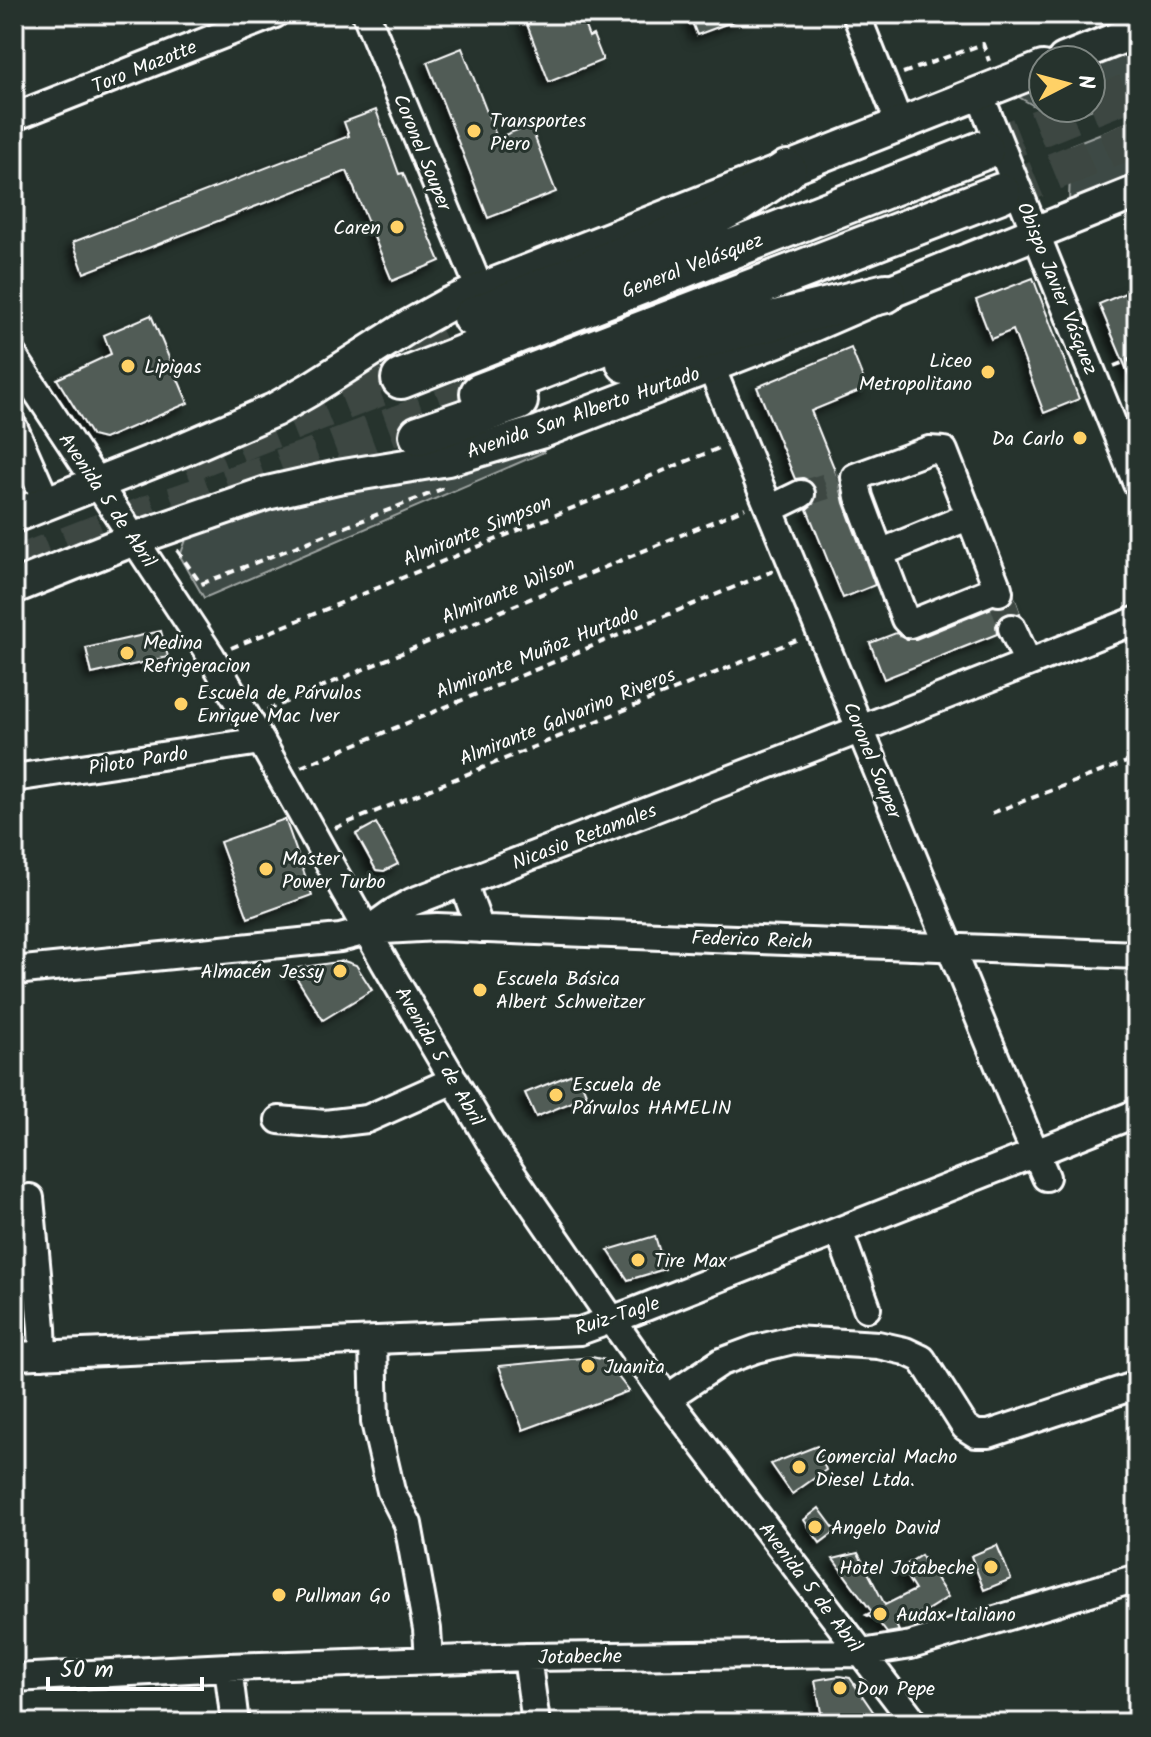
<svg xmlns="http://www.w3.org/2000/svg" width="1151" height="1737" font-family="Kalam,sans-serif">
  <defs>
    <filter id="shadow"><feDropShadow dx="-5.5" dy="5.5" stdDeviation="4" flood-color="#0009"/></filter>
  </defs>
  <rect width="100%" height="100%" fill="#26332d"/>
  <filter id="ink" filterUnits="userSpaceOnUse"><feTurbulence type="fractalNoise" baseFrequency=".0125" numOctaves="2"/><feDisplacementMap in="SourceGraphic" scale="16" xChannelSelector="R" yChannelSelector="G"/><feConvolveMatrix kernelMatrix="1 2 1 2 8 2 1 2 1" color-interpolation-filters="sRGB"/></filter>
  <g filter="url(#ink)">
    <path fill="#3e4944" stroke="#9ea4a2" stroke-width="2" d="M1137,49V93L1060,121L1017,96L1043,85V108H1091V67Z
      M1137,119V175L1069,201L1071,145Z
      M539,442L544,452L204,598L180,556L190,529L238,509L390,478H434Z"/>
    <path fill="#515c57" stroke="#fff" stroke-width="2" filter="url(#shadow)" d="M523,14H580L589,37L593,35L603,60L549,82Z
      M689,14H749L750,15L697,35Z
      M462,48L497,138L530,125L556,192L488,218L427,62Z
      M376,110L399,174L403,173L440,261L392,281L347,171L84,273L73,242L349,136L344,122Z
      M1033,278L1079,399L1044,413L1013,330L991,339L976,300Z
      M1137,288V394L1099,304Z
      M151,315L188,403L104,439L92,436L57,379L111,354L104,335Z
      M851,348L867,388L811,411L839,480L844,503L875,585L843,598L807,509L815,502L817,494L816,488L809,480L803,478L795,479L757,387Z
      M1014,597L1020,614L1013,612L1005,614L999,619L996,626L997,634L884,679L870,643L896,633L906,639H916L994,607H1006L1011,603Z
      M161,631L168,657L92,674L86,648Z
      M285,819L312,895L248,918L220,842Z
      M376,823L398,864L384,871L376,870L356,834Z
      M344,961L356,965L372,990L323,1020L291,969Z
      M577,1072L587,1096L536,1117L525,1093Z
      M655,1236L665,1269L628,1280L608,1250Z
      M592,1357L605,1360L629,1391L523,1430L499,1366Z
      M817,1446L826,1470L792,1494L771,1464Z
      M819,1508L836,1531L820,1543L804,1520Z
      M997,1545L1011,1579L984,1590L971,1556Z
      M858,1553L885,1605L915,1590L901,1568L921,1555L948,1597L927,1610L895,1623L899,1631L887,1633L877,1620L866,1615L872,1612L833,1559Z
      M839,1676L850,1678L881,1723H823L815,1680Z"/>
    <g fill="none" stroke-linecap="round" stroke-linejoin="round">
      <path stroke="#3c4742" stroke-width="26" stroke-dasharray="26 13" stroke-linecap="butt" d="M801,494L840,482
        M999,592L1012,628"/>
      <path stroke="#3c4742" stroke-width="38" stroke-dasharray="38 19" stroke-linecap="butt" d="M1091,107L1137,89
        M984,150L1089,108
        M1001,193L1137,138
        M362,383L423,342L472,317
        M184,464L401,379
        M14,566L149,514L302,461L480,393"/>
      <defs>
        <path id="minor" d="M366,14L480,290
          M856,14L900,125
          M979,93L1137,484
          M14,117L275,14
          M14,357L211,656L261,741L385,963L492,1145L612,1320L667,1398L915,1723
          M711,367L1027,1134L1046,1177
          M14,428L47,503
          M770,509L801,494
          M970,516L880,553L859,497L855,477L929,450L944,451L999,592
          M880,553L905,619L910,624L998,588
          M1012,628L1028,663
          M14,778L261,741
          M463,882L480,929
          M367,931L437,927L1137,955
          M14,971L340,938L367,931L392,913L412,902L843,736L1137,620
          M279,1120L325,1124L367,1119L454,1080
          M30,1198L42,1328L43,1355
          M839,1231L867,1308
          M373,1341L375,1422L391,1491L408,1524L427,1629L429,1660
          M14,1356L580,1331L633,1312L1137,1113
          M667,1398L721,1362L756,1349L793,1340L878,1345L905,1351L922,1359L965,1427L976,1434H989L1137,1385
          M527,1657L536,1723
          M228,1667L235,1723
          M14,1678L228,1667L527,1657L862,1653L911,1645L1137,1578"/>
        <path id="major" d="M1064,60L1137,31
          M14,516L184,449L274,410L309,390L411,325L447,305L480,290L1043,68
          M14,587L134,539L267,493L338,477L448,459L540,432L780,339L886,293L1137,192"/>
        <path id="highway" d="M472,317L695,226L737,204L787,170
          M626,363L719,334L886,293
          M401,379L984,150
          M480,393L1001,193
          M419,435L518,401"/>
      </defs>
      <use href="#minor" stroke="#fff" stroke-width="32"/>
      <use href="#major" stroke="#fff" stroke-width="38"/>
      <use href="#highway" stroke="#fff" stroke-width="44"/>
      <path stroke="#fff" stroke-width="4" stroke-dasharray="8 6" stroke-linecap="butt" d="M903,73L983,44L989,61
        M1114,366L1137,357
        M177,550L201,584L447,487
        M231,648L719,448
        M267,710L745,508
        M301,767L773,571
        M992,813L1137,758
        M335,828L801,638"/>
      <use href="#minor" stroke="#26332d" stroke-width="26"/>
      <use href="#major" stroke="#26332d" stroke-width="32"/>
      <use href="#highway" stroke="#26332d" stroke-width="38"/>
    </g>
  </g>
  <g fill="#ffd166" stroke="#26332d" stroke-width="3">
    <circle cx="474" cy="131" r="8"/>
    <circle cx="397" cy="227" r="8"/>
    <circle cx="128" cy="366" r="8"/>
    <circle cx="988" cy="372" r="8"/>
    <circle cx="1080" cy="438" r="8"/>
    <circle cx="127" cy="653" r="8"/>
    <circle cx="181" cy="704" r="8"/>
    <circle cx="266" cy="869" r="8"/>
    <circle cx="340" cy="971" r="8"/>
    <circle cx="480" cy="990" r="8"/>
    <circle cx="556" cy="1095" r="8"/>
    <circle cx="638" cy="1260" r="8"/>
    <circle cx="588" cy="1366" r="8"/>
    <circle cx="799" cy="1467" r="8"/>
    <circle cx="815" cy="1527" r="8"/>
    <circle cx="991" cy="1567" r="8"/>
    <circle cx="279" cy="1595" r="8"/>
    <circle cx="880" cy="1614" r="8"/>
    <circle cx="840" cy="1688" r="8"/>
  </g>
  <g text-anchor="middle" stroke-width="6" stroke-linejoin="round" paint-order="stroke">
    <g font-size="20" fill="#fff" stroke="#26332d">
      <text transform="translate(144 66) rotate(-22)" y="7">Toro Mazotte</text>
      <text transform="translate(423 152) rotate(68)" y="7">Coronel Souper</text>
      <text transform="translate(692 265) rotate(-21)" y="7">General Velásquez</text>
      <text transform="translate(1058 288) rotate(68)" y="7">Obispo Javier Vásquez</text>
      <text transform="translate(583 412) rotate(-19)" y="7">Avenida San Alberto Hurtado</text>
      <text transform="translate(108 500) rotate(56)" y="7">Avenida 5 de Abril</text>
      <text transform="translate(477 530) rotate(-22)" y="7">Almirante Simpson</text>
      <text transform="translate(508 590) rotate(-23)" y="7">Almirante Wilson</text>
      <text transform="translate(537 652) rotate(-22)" y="7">Almirante Muñoz Hurtado</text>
      <text transform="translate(567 716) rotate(-22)" y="7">Almirante Galvarino Riveros</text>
      <text transform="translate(138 760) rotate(-9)" y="7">Piloto Pardo</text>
      <text transform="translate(873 760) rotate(68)" y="7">Coronel Souper</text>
      <text transform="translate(584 836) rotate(-21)" y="7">Nicasio Retamales</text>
      <text transform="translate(752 939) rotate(2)" y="7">Federico Reich</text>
      <text transform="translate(440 1056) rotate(60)" y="7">Avenida 5 de Abril</text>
      <text transform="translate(617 1315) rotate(-18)" y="7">Ruiz-Tagle</text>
      <text transform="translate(811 1587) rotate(53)" y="7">Avenida 5 de Abril</text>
      <text transform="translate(580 1656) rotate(-1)" y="7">Jotabeche</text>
    </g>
    <g font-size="20" fill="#fff" stroke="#26332d" text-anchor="start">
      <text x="490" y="127">Transportes<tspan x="490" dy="23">Piero</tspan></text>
      <text x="381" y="234" text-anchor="end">Caren</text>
      <text x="972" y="367" text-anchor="end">Liceo<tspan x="972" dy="23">Metropolitano</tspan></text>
      <text x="144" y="373">Lipigas</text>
      <text x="1064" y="445" text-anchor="end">Da Carlo</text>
      <text x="143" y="649">Medina<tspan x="143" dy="23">Refrigeracion</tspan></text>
      <text x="197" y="699">Escuela de Párvulos<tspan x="197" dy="23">Enrique Mac Iver</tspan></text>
      <text x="282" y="865">Master<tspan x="282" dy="23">Power Turbo</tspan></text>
      <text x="324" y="978" text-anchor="end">Almacén Jessy</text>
      <text x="496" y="985">Escuela Básica<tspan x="496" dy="23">Albert Schweitzer</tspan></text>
      <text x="572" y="1091">Escuela de<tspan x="572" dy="23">Párvulos HAMELIN</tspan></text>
      <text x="654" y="1267">Tire Max</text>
      <text x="604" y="1373">Juanita</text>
      <text x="815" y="1463">Comercial Macho<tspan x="815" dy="23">Diesel Ltda.</tspan></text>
      <text x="831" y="1534">Angelo David</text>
      <text x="975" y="1574" text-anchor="end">Hotel Jotabeche</text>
      <text x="295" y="1602">Pullman Go</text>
      <text x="896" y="1621">Audax Italiano</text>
      <text x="856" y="1695">Don Pepe</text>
    </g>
  </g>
  <rect width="1151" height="1737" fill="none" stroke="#26332d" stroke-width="48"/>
  <rect x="24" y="24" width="1103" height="1689" fill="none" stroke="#fff" stroke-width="3" filter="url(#ink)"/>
  <g transform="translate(1067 84) rotate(84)"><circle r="38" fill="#26332d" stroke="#7d8581" stroke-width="2"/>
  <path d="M0-6L14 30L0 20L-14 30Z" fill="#ffd166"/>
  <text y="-12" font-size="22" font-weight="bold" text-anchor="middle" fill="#ffffff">N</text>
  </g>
  <path d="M48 1677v12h154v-12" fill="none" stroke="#ffffff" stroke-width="4"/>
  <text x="60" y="1677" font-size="24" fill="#ffffff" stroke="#26332d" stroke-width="6" paint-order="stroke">50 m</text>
</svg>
